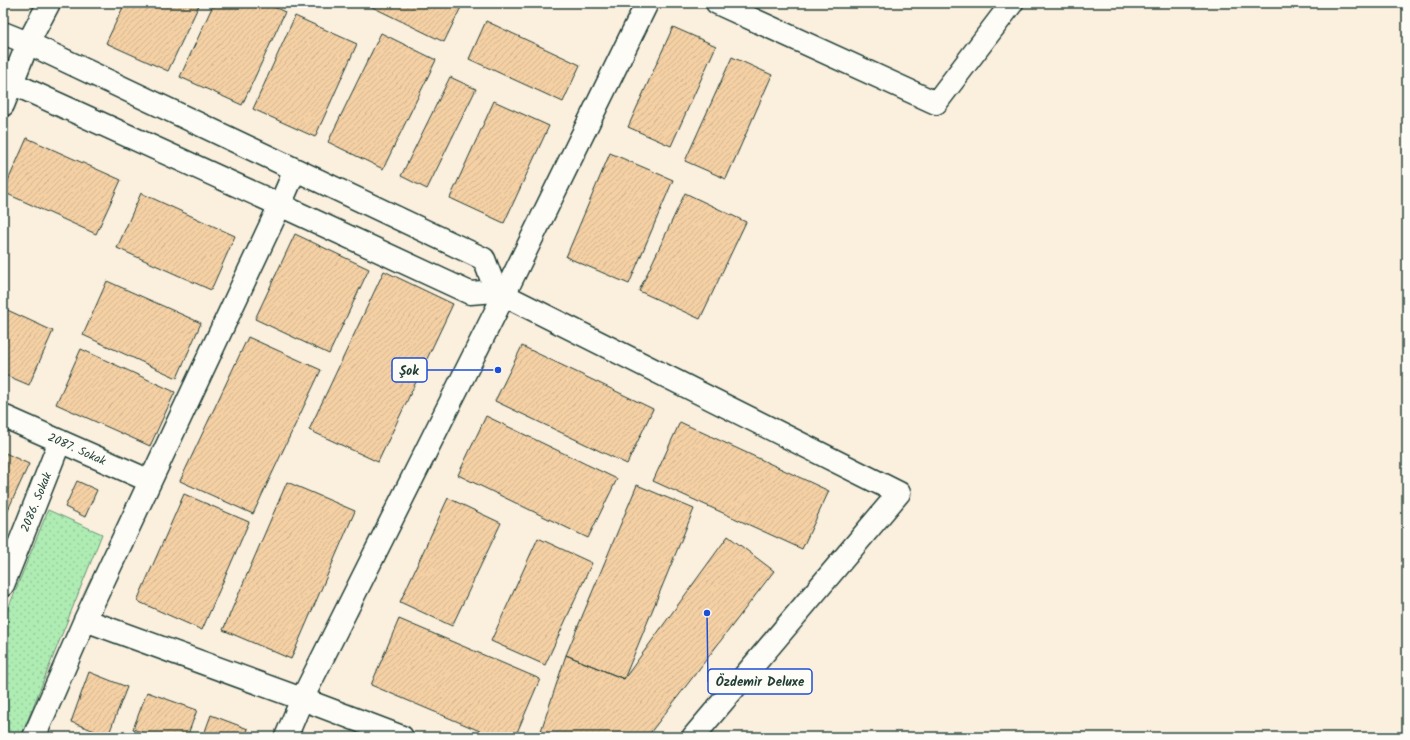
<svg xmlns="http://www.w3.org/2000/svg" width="1410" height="740" font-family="Kalam,sans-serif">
  <defs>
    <pattern id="grass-dots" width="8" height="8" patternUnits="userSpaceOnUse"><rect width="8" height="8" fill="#aeecb3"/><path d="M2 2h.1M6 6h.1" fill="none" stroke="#95cb9b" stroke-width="1.8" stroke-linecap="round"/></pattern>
    <pattern id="building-hatch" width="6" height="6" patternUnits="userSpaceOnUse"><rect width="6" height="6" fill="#f5d0a5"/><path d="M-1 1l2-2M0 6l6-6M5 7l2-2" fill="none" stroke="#d2b48f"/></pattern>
  </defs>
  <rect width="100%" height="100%" fill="#fbefde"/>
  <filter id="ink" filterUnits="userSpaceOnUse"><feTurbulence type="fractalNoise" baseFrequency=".025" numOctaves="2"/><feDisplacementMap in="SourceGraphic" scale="8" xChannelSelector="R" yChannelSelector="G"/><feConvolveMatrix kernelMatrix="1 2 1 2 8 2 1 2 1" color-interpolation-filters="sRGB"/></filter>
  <g filter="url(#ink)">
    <path fill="url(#grass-dots)" stroke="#669474" d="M48,510L102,534L21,737H3V621Z"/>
    <path fill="url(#building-hatch)" stroke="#1f3d34" d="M125,3H200L168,71L106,43Z
      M214,3H265L285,12L242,105L180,77Z
      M364,3H463L444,42Z
      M295,16L357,44L315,137L253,109Z
      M486,21L580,65L563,102L469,59Z
      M673,27L716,46L671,146L628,127Z
      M381,33L436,60L383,169L328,142Z
      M732,57L772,75L726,179L685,161Z
      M450,77L476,89L427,189L401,176Z
      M494,101L549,126L504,223L450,198Z
      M27,138L121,180L96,234L3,192Z
      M610,153L673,180L629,284L566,257Z
      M141,193L235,236L211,290L117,248Z
      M685,193L746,222L700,319L639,291Z
      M295,234L369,269L329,354L255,319Z
      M384,271L453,304L378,462L309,430Z
      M107,281L201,323L177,378L83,335Z
      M3,308L53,331L29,385L3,374Z
      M248,337L321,370L253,514L180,481Z
      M522,346L653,409L627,464L495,401Z
      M81,349L175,392L150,446L56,404Z
      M486,416L617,479L588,538L458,475Z
      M680,422L829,491L802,549L653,481Z
      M3,452L29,464L6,514L3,513Z
      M77,481L97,490L85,517L65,507Z
      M287,482L355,511L291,659L223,630Z
      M637,485L694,509L624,679L566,655Z
      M184,494L249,522L202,630L137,601Z
      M448,498L501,523L452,626L400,602Z
      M728,536L774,571L647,737H539L566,655L624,679Z
      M538,538L592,563L545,665L491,641Z
      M399,619L540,679L515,737H494L371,685Z
      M89,672L127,687L108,736L71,722Z
      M147,692L197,710L187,737H154L133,729Z
      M211,715L248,729L245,737H203Z"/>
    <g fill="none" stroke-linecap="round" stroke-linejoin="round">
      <defs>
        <path id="minor" d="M717,3L936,103L1012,3
          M3,33L28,43L484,259L496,291
          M3,79L280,205L470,293L496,291L899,493L693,737
          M3,105L28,43L49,3
          M3,416L150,481
          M3,585L60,441
          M85,620L302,699L402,737
          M34,737L85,620L280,205L295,170
          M286,737L302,699L504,295L647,3"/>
      </defs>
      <use href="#minor" stroke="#1f3d34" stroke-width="25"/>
      <use href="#minor" stroke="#fdfcf7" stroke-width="22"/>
    </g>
  </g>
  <g text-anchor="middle" stroke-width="3.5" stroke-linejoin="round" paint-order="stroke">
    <g font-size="12" fill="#1f3d34" stroke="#fdfcf7">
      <text transform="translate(77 449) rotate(24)" y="4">2087. Sokak</text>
      <text transform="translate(36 502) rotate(-68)" y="4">2086. Sokak</text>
    </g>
  </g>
  <path fill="none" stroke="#1d4ed8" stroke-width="1.5" d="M498 370L427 370M707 613L708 682"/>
  <g fill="#1d4ed8" stroke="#fdfcf7" stroke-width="1.5">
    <circle cx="498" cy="370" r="4"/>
    <circle cx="707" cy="613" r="4"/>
  </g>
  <g fill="#fdfcf7" stroke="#1d4ed8" stroke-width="1.5">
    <rect x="392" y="358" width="35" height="24" rx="4"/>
    <rect x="708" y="669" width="104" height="25" rx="4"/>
  </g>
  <g font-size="13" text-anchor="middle" font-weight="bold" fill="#1f3d34">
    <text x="409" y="375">Şok</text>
    <text x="760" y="686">Özdemir Deluxe</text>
  </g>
  <rect width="1410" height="740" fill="none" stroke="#fdfcf7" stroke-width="16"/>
  <rect x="8" y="8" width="1394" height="724" fill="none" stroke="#1f3d34" stroke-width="1.5" filter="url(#ink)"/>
</svg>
